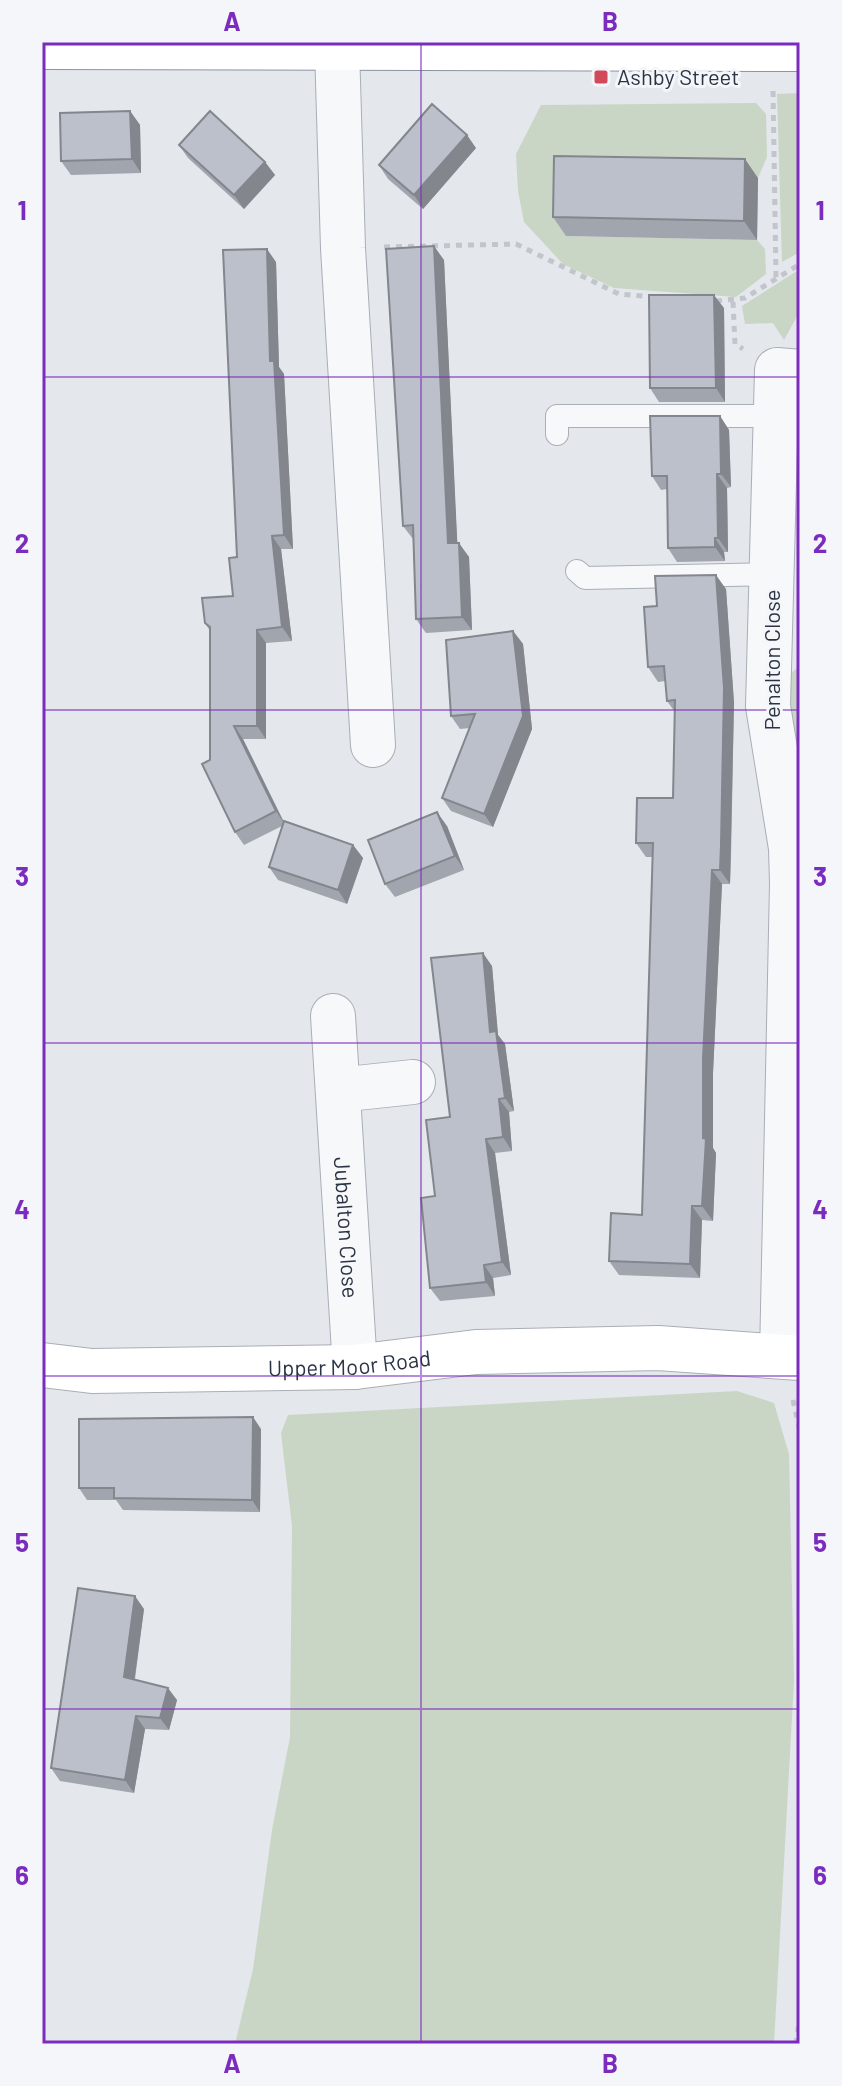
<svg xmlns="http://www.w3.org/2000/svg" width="842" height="2086" font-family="Barlow,sans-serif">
  <rect width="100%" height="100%" fill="#e4e7ec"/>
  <path fill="#c9d6c5" d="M800,93V252L782,262L777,94Z
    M756,103L766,114L767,157L758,178L567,175L566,236L757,240L765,249L766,274L736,297L614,288L563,264L524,222L518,191L516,154L541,105Z
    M800,269V311L784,340L773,323L745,324L742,306Z
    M800,666V800L792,755L787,676Z
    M737,1391L774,1403L789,1454L794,1681L774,2044H235L253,1969L272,1830L290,1737L292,1526L281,1433L288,1415Z"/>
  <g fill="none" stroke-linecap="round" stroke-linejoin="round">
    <defs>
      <path id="lane" d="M557,434V416H776
        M577,571L585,578L772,574"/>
      <g id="street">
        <path d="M337,48L343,248L373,745"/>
        <path id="s1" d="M333,1016L355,1367"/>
        <path d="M338,1090L413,1082"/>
        <path d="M782,1356L792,884L791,848L768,706L777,370L800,372"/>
      </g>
      <g id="secondary">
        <path id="s2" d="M42,1365L92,1371L355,1367L476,1352L658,1348L800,1358"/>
      </g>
      <path id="highway" d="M42,47L800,49"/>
    </defs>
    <use href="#lane" stroke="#a9aeb7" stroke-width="24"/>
    <use href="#street" stroke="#a9aeb7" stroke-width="46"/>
    <use href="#secondary" stroke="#a9aeb7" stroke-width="46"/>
    <use href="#highway" stroke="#8b94a3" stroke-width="46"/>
    <path stroke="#c2c5cb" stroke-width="5" stroke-dasharray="6 6" stroke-linecap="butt" d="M773,91L776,277
      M384,247L516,244L619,294L654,297
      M716,301L745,298L800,264
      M733,302L735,344L743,349
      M793,1400L800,1431
      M796,2044L800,2015"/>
    <use href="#lane" stroke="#f7f8fa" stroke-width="22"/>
    <use href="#street" stroke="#f7f8fa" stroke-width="44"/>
    <use href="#secondary" stroke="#fff" stroke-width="44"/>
    <use href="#highway" stroke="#fff" stroke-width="44"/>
  </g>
  <path fill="#a1a5ae" d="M130,111L140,125L141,173L71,175L61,161Z
    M179,145L265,162L275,175L244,209L188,158Z
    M476,148L423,209L388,179L379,165Z
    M758,178L757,240L566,236L553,217Z
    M444,260L457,543L469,557L472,630L426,633L416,619L413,539L403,526Z
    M276,262L279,367L284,374L293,549H281L292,641L266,643V739H243L284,822L353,845L363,858L347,904L278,880L269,867L282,826L244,845L235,832L210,760V631L205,623L233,596L237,557Z
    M724,308L725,402H659L650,388Z
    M720,416L729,430L731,487L727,488L728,552H724L725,561L677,562L668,548L667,489L661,490L652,476Z
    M726,589L734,703L731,859L730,884H722L713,1073V1148L716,1153L713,1221L702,1220L700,1278L619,1275L609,1261L642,1215L653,857H646L636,843L673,798L675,712L667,701L665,681L658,682L648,667L657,606Z
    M513,631L523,644L532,729L493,827L451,811L442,798L470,728L460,729L451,716Z
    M447,826L464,870L395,897L385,884Z
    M492,966L498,1035L505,1044L514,1111L509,1112L512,1151L495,1153L511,1275L493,1278L495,1296L440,1301L430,1288L450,1117Z
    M261,1429L260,1512L123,1510L116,1500H87L79,1488Z
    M144,1609L135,1679L177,1700L169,1730L145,1729L134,1793L60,1781L51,1768Z"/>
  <path fill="#83868d" d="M130,111L140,125L141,173L132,159Z
    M467,135L476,148L423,209L414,195Z
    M745,159L758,178L757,240L744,221Z
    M265,162L275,175L244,209L234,195Z
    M434,246L444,260L458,557L448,543Z
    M267,249L276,262L279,367L284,374L293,549L284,535L270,361Z
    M714,295L724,308L725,402L716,388Z
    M720,416L729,430L731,487L721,474Z
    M717,474L727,488L728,552L718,538Z
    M272,536L281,549L292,641L282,627Z
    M715,538L724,552L725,561L715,547Z
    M459,543L469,557L472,630L462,617Z
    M716,575L726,589L734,703L730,884L720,870Z
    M257,630L266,643V739L257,726Z
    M513,631L523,644L532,729L493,827L484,814Z
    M234,726L243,739L285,825L276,811Z
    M437,812L447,826L464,870L455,856Z
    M353,845L363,858L347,904L338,890Z
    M712,870L722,884L713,1073V1148L716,1153L713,1221L702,1206L703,1059Z
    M483,953L492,966L498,1035L505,1044L514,1111L505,1098L490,1032Z
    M499,1099L509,1112L512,1151L503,1137Z
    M486,1139L495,1153L511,1275L502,1262Z
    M692,1206L702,1220L700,1278L690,1264Z
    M484,1265L493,1278L495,1296L486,1282Z
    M253,1417L261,1429L260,1512L252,1500Z
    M135,1596L144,1609L133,1690L124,1677Z
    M168,1688L177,1700L169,1730L160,1718Z
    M136,1716L145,1729L134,1793L125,1780Z"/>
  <path fill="#bbc0ca" stroke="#83868d" stroke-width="2" d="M432,104L467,135L414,195L379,165Z
    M130,111L132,159L61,161L60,113Z
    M210,111L265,162L234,195L179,145Z
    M554,156L745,159L744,221L553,217Z
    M434,246L448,543H459L462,617L416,619L413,525L403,526L386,249Z
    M267,249L270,361H274L284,535L272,536L282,627L257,630V726H234L276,811L235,832L202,764L210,760V627L205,623L202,598L233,596L229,558L237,557L223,250Z
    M649,295H714L716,388H650Z
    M650,416H720L721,474H717L718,538H715V547L668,548L667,476H652Z
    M716,575L724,688L721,845L720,870H712L703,1059V1138L706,1139L702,1206H692L690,1264L609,1261L611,1213L642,1215L653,843H636L637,798H673L675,700L667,701L664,666L648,667L644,607L657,606L655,576Z
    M513,631L523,716L484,814L442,798L475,714L451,716L446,640Z
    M437,812L455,856L385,884L368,840Z
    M284,821L353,845L338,890L269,867Z
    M483,953L490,1032L496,1031L505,1098L499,1099L503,1137L486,1139L502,1262L484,1265L486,1282L430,1288L421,1198L435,1196L426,1120L450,1117L431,958Z
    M253,1417L252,1500L114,1498V1488H79V1419Z
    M78,1588L135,1596L124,1677L168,1688L160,1718L136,1716L125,1780L51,1768Z"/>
  <path fill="none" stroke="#7b2cbf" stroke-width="2" stroke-opacity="0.55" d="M421,42V2044M42,377H800M42,710H800M42,1043H800M42,1376H800M42,1709H800"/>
  <rect fill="#d1495b" stroke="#f4f6f9" stroke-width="3" x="593" y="69" width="16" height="16" rx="4"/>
  <g text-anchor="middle" stroke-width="6" stroke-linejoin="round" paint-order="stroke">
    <g font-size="22" fill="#2b3445" stroke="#f4f6f9" text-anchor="start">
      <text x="617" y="85">Ashby Street</text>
    </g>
    <g font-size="22" fill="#2b3445" stroke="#f4f6f9">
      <text transform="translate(772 660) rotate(-90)" y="8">Penalton Close</text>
      <text dy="8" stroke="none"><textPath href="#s1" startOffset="212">Jubalton Close</textPath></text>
      <text dy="8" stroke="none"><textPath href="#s2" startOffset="308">Upper Moor Road</textPath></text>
    </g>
  </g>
  <rect width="842" height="2086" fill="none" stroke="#f4f6f9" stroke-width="88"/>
  <rect x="44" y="44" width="754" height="1998" fill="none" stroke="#7b2cbf" stroke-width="3"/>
  <g font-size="26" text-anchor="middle" font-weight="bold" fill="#7b2cbf">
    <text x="232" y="31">A</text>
    <text x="610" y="31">B</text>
    <text x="22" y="220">1</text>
    <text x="820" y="220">1</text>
    <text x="22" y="553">2</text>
    <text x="820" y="553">2</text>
    <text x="22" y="886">3</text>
    <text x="820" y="886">3</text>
    <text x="22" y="1219">4</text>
    <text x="820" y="1219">4</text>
    <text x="22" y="1552">5</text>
    <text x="820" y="1552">5</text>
    <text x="22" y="1885">6</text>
    <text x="820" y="1885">6</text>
    <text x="232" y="2073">A</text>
    <text x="610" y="2073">B</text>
  </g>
</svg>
